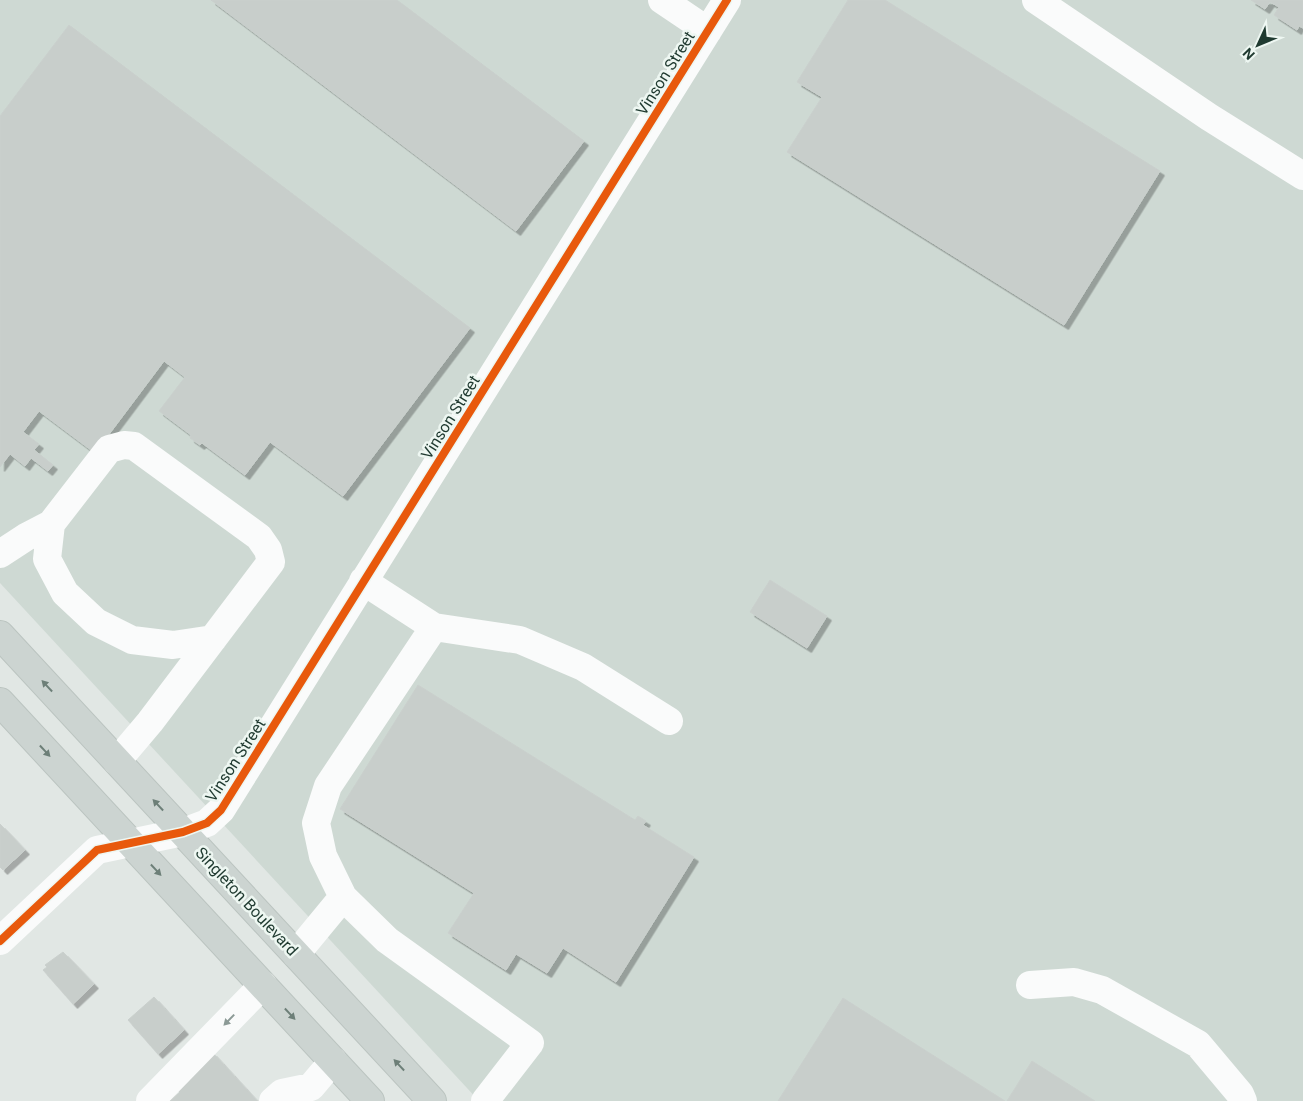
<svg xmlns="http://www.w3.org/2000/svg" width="1303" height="1101" font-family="Roboto,sans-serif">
  <defs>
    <filter id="shadow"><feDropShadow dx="4.5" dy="4.5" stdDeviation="0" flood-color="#0004"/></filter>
  </defs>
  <rect width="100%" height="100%" fill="#e1e7e4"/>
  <path fill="#ced9d3" d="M0,0H1303V1101H479L0,583Z"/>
  <path fill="#c8cecb" stroke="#cad0cd" filter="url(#shadow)" d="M211,0H397L584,141L516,231Z
    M848,0H885L1160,171L1064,325L787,152L822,97L797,82Z
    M1251,0H1303V28L1299,26L1297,30L1274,15L1279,7L1270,2L1265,9Z
    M69,25L470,328L343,496L270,442L245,475L202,443L200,445L190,438L191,435L159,411L185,377L164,361L95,453L39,411L23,432L39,444L34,450L53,465L48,471L31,458L25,466L10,454L0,467V116Z
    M770,580L827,616L807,648L750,612Z
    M418,685L635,820L638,816L646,821L643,825L694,857L616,982L563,948L547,973L516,954L506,970L448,933L474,893L340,809Z
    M0,824L25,850L3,870L0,867Z
    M63,952L94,984L73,1004L43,970L47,967L45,965Z
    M154,997L184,1030L158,1054L128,1020Z
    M843,998L1005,1101H778Z
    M212,1052L257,1101H170L180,1092L174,1086Z
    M1032,1061L1095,1101H1007Z"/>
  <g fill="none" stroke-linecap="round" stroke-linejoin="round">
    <defs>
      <path id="major" d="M0,635L432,1101
        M0,702L370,1101"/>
    </defs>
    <use href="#major" stroke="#bbc4c0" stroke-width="30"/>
    <path stroke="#fafbfb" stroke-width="28" d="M662,0L708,31
      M1036,0L1209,117L1303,176
      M51,524L47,559L65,593L96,622L132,640L173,645L213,639
      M0,554L26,537L51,524L109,449L124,445L134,446L259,537L268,550L271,562L150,722L117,761
      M363,581L434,627
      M343,897L323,856L316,823L328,786L434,627L520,640L583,667L669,721
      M0,941L97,850L183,832L207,823L221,810L727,0
      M296,954L343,897L387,940L530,1043L485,1101
      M1030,985L1074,982L1102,990L1198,1044L1240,1094L1243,1101
      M150,1101L263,985
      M273,1101L282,1093L311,1087L333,1061"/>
    <use href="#major" stroke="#ccd4d1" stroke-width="28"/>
    <defs>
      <path id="cycleway" d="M0,941L97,850L183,832L207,823L221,810L727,0"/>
    </defs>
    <use href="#cycleway" stroke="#eef7f2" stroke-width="11"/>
    <use href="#cycleway" stroke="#e8590c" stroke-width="8"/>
  </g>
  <defs><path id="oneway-solid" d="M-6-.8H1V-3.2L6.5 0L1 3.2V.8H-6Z" transform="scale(1.25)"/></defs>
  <g fill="#6d7f78">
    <use href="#oneway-solid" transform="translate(47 686) rotate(-133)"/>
    <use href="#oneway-solid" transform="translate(45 751) rotate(47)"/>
    <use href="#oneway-solid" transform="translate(158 805) rotate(-133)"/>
    <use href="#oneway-solid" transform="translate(156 870) rotate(47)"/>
    <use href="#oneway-solid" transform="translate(290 1014) rotate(47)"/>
    <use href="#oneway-solid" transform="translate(399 1065) rotate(-133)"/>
  </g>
  <use fill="#8c9a96" href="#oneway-solid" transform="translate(229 1020) rotate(134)"/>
  <g text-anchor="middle" stroke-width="5" stroke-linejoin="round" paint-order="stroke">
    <g font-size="16" fill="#1f3a30" stroke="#eef7f2">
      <text transform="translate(665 73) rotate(-58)" y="6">Vinson Street</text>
      <text transform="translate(450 417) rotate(-58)" y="6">Vinson Street</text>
      <text transform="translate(235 760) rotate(-57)" y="6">Vinson Street</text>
      <text transform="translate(247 901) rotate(47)" y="6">Singleton Boulevard</text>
    </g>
  </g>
  <g transform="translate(1258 45) rotate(226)" stroke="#eef7f2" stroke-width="4" paint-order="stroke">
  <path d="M0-4L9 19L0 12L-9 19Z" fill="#1f3a30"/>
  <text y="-8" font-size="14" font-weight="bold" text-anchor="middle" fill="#1f3a30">N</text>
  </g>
</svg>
